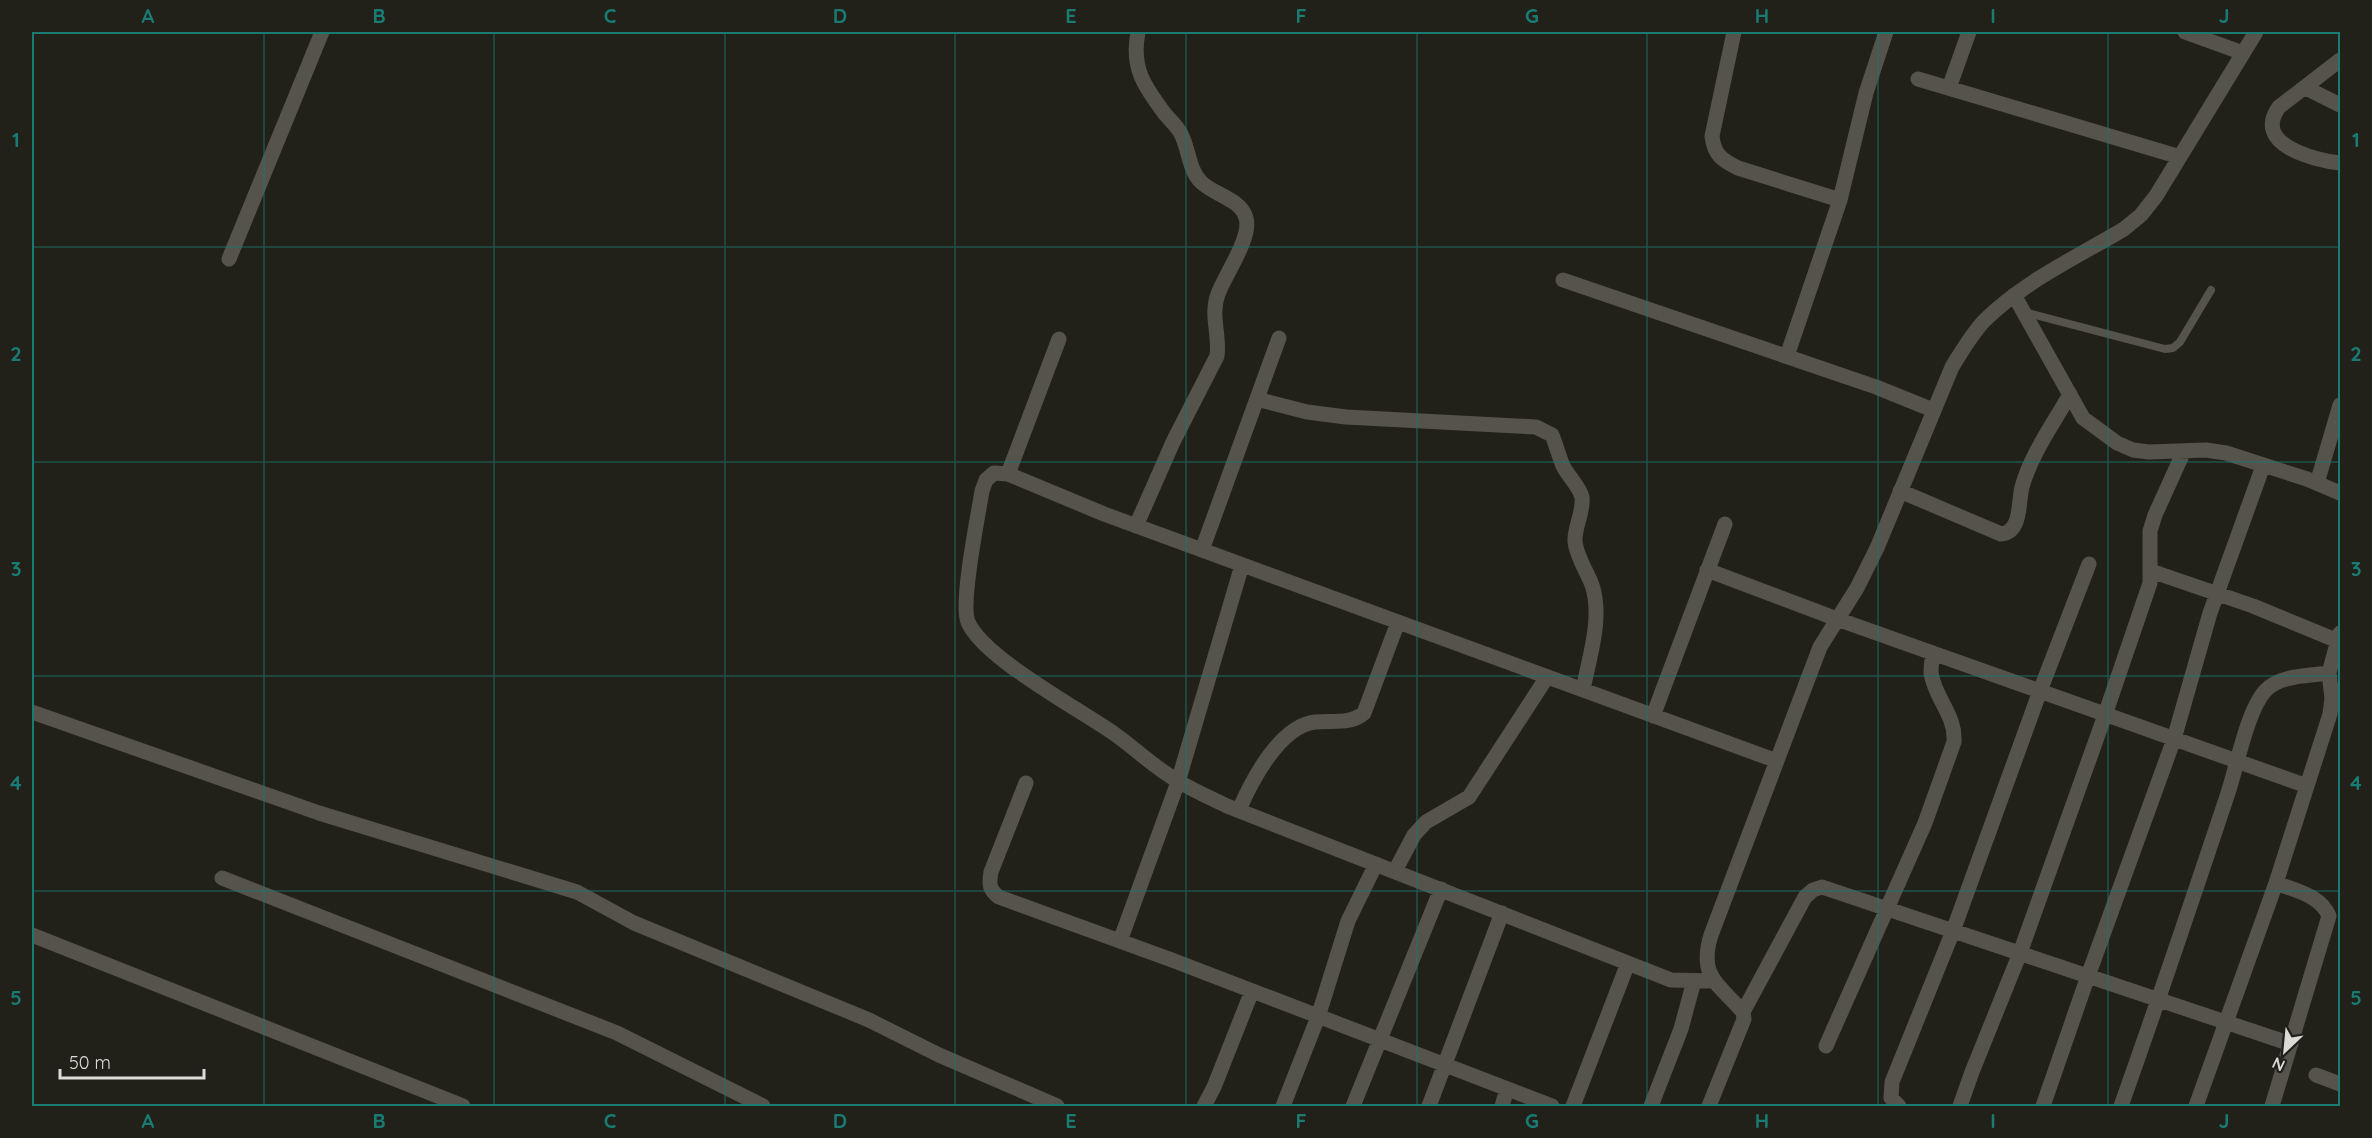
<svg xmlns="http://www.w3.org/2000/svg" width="2372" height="1138" font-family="Quicksand,sans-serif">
  <rect width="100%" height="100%" fill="#222119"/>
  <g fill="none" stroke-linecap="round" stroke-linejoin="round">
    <path stroke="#55534b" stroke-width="8" d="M2024,312L2165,349L2173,348L2180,342L2211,290"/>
    <path stroke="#55534b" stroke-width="15" d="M1734,32L1712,136C1714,155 1722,160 1738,168L1840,200
      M2185,32L2243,53
      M2340,60L2279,107C2252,144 2313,160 2340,163
      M1918,79L2180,157
      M1949,88L1969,32
      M2306,88L2340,105
      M229,259L322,32
      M1563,280L1876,387L1933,410
      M2014,295L2083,418L2117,443L2133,450L2149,452L2206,450L2226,453L2307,479L2340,493
      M1787,356L1840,200L1866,93L1886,32
      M1257,399L1307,412L1346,417L1536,427L1552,435C1556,445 1559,456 1563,466C1568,476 1579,486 1582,497C1584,512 1574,527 1575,542C1577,558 1587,571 1592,585C1603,618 1589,657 1583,690
      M1008,474L1059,339
      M2317,483L2340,405
      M1900,491L2001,534C2022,532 2018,502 2022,487C2031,454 2054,423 2070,394
      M1136,526L1173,442L1217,356C1220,335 1210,315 1218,294C1225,275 1252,237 1246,218C1241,199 1214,195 1201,182C1188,169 1189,147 1180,132C1176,125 1170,120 1165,114C1144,86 1131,68 1138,32
      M1202,550L1279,338
      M1707,570L1837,619L2307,786
      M2151,571L2253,606L2338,641
      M32,712L319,813L577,892L634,923L869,1020L939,1055L1057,1106
      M1653,716L1725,524
      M1026,783L991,872C989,884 989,890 999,897L1172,960L1552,1106
      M1239,810C1252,780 1280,726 1315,722C1333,720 1350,725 1364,713L1398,622
      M1395,871L1414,835L1426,822L1469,797L1547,677
      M222,878L617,1033L763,1106
      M32,935L463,1106
      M1120,941L1178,782L1242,565
      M1714,981L1671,980L1227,806C1211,798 1194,791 1178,781C1155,768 1137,750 1116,735C1081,710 983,658 968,622C960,604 978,516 982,491L986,480L994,473L1008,474L1104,514L1777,761
      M1743,1012L1805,897L1813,890L1822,887L2291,1044
      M1826,1046L1925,823L1954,742C1956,715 1935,699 1931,673C1931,666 1932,659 1933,653
      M2316,1075L2340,1084
      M1204,1106L1214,1087L1252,991
      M1283,1106L1318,1017L1348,921L1376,864
      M1353,1106L1441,889
      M1429,1106L1502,913
      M1502,1106L1507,1089
      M1573,1106L1628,963
      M1651,1106L1681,1029L1694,981
      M1709,1106L1744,1019L1743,1012C1719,984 1698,977 1711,935L1820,647L1857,588L1877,548L1952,367C1962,351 1971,335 1984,321C2023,282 2077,257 2124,229L2141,215L2156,196L2256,32
      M1899,1106L1891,1098L1892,1082L1953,931L2040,691L2089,564
      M1960,1106L1972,1072L2020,953L2105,715L2150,583V531L2155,515L2184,451
      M2043,1106L2088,976L2174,739L2210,613L2263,466
      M2121,1106C2158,1002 2193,898 2228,793C2237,766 2247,711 2265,691C2279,675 2308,676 2329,673
      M2196,1106L2276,883
      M2272,1106L2329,916C2320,895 2296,891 2276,883L2330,714L2332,698L2329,673L2340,633"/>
  </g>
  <path fill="none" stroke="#197b73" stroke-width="1.5" stroke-opacity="0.55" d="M264,32V1106M494,32V1106M725,32V1106M955,32V1106M1186,32V1106M1417,32V1106M1647,32V1106M1878,32V1106M2108,32V1106M32,247H2340M32,462H2340M32,676H2340M32,891H2340"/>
  <rect width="2372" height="1138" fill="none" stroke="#222119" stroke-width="66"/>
  <g transform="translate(2285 1051) rotate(206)" stroke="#222119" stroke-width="4.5" paint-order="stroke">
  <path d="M0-4.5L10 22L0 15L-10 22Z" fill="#dcdbd6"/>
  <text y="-9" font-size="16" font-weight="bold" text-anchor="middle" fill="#dcdbd6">N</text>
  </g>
  <path d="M60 1069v9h144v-9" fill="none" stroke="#dcdbd6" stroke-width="3"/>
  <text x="69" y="1069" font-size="18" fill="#dcdbd6" stroke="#222119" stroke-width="4.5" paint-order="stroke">50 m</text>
  <rect x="33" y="33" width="2306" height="1072" fill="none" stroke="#197b73" stroke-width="2"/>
  <g font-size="20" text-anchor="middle" font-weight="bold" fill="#197b73">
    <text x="148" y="23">A</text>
    <text x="379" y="23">B</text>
    <text x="610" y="23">C</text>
    <text x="840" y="23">D</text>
    <text x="1071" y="23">E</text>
    <text x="1301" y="23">F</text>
    <text x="1532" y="23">G</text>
    <text x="1762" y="23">H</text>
    <text x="1993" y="23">I</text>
    <text x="2224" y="23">J</text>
    <text x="16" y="147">1</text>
    <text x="2356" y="147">1</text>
    <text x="16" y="361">2</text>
    <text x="2356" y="361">2</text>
    <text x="16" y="576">3</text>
    <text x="2356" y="576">3</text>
    <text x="16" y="790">4</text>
    <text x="2356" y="790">4</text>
    <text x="16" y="1005">5</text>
    <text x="2356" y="1005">5</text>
    <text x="148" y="1128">A</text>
    <text x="379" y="1128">B</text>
    <text x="610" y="1128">C</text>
    <text x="840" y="1128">D</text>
    <text x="1071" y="1128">E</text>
    <text x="1301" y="1128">F</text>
    <text x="1532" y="1128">G</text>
    <text x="1762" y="1128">H</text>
    <text x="1993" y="1128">I</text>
    <text x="2224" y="1128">J</text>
  </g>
</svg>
